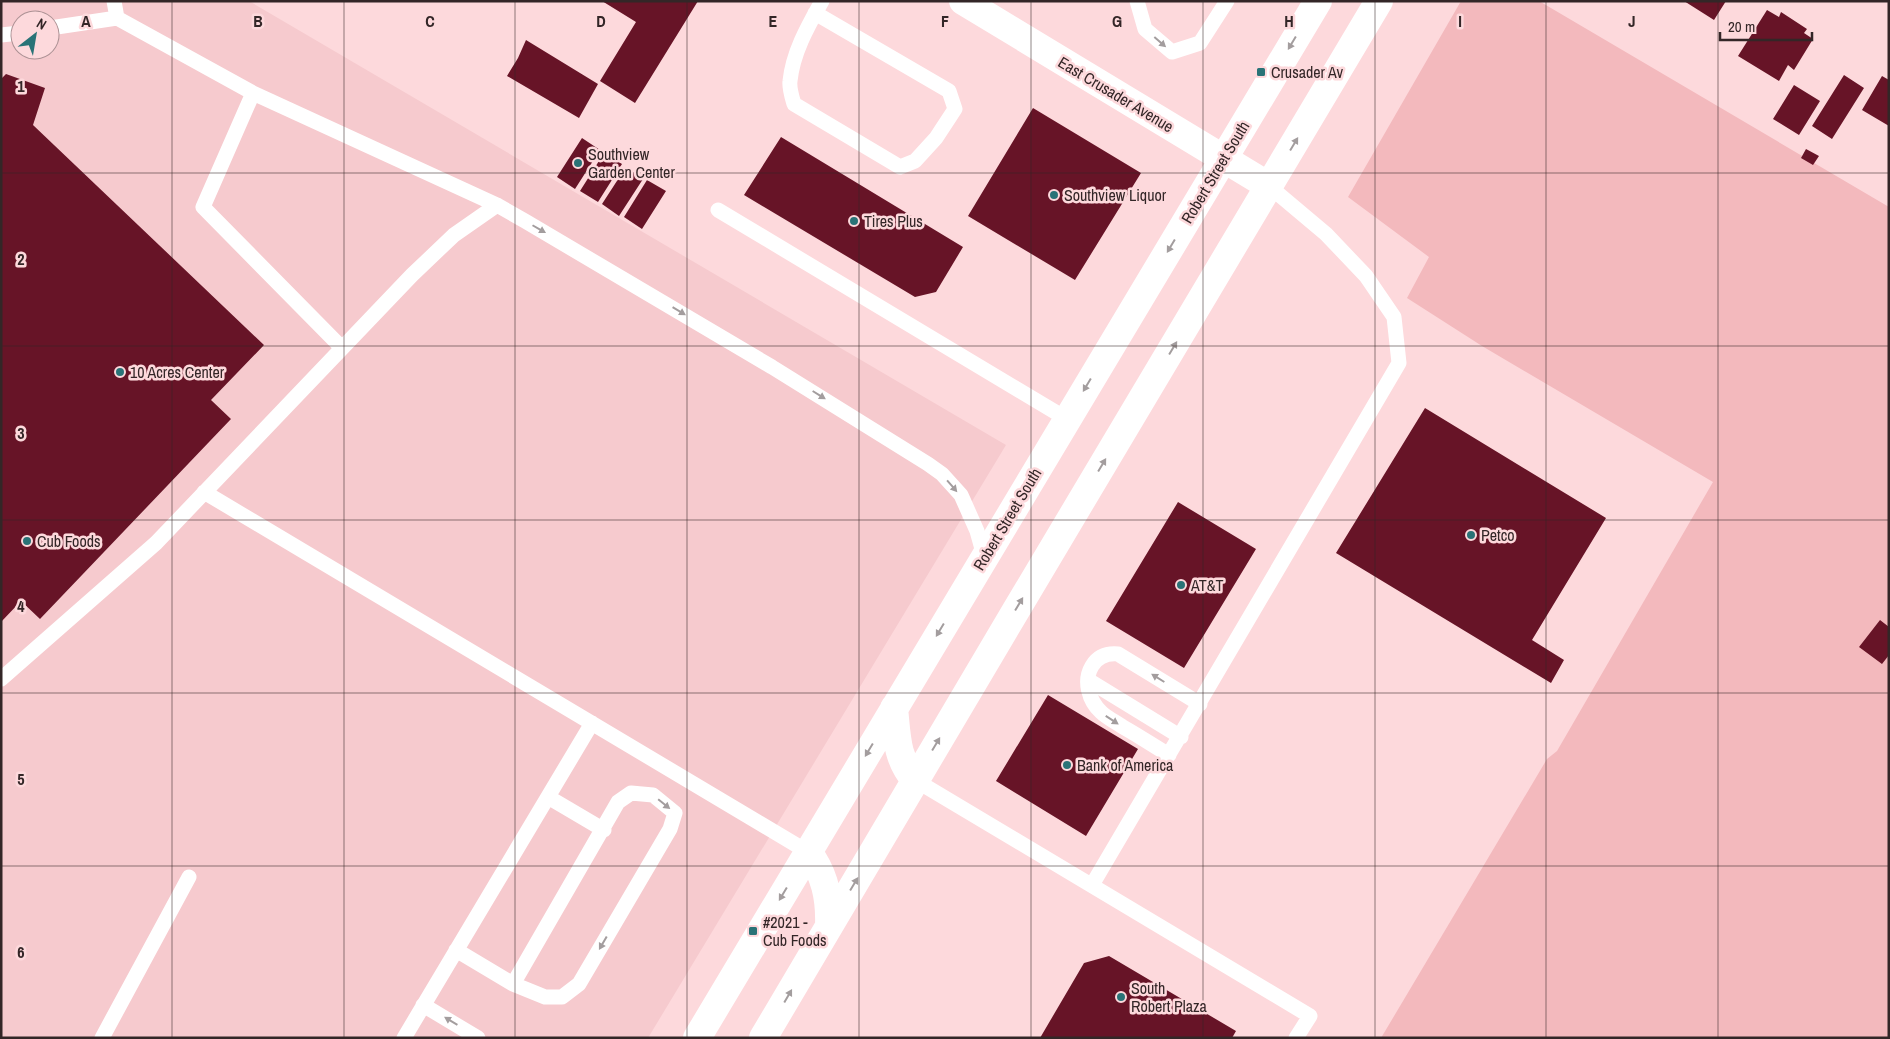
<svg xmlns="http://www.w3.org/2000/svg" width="1890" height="1039" font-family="'Archivo Narrow',sans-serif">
  <rect width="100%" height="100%" fill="#fdd9dc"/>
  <path fill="#f6cace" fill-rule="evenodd" d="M1,1H249L1006,445L648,1038H1ZM20,20H50V50H20Z"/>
  <path fill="#f3b9bd" d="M1461,1H1539L1889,207V1038H1381L1547,759L1557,751L1713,482L1482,346L1407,298L1429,257L1348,197Z"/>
  <path fill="#671427" d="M602,1H698L635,103L600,81L636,22Z
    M1684,1H1726L1714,20Z
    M1767,10L1779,17L1781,12L1807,29L1804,33L1813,39L1794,70L1788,65L1779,81L1738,56Z
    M526,40L598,84L579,118L507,76L518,58Z
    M6,74L45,88L33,125L264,345L211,400L231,419L40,619L21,601L1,622V79Z
    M1844,75L1864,88L1832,139L1812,126Z
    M1882,76L1889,80V126L1862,110Z
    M1794,85L1820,101L1799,135L1773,119Z
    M1033,108L1141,173L1075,280L968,216Z
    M781,137L963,247L936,292L915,297L744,195Z
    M582,138L600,150L575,189L557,177Z
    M1806,149L1819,156L1813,165L1801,158Z
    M604,153L622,164L598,202L580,191Z
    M626,167L643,179L619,216L602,204Z
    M647,180L666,191L642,229L624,217Z
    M1425,408L1606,518L1532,640L1564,660L1551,683L1336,553Z
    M1178,502L1256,549L1184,668L1106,621Z
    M1880,620L1889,627V655L1882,664L1859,647Z
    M1048,695L1138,749L1086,836L996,781Z
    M1109,956L1236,1031L1232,1038H1040L1084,963Z"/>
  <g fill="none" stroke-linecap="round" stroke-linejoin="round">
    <path stroke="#fff" stroke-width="15" d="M114,1L117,18L253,93L497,205L525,221L772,367L928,464L942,474L961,495L977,531L984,556
      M1137,1L1145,29L1172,52L1200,43L1227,1
      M815,13L949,91L955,109L936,138L915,161L900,167L794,104C792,97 789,88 790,81C793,52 808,26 822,1
      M50,28L117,18
      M1,35L20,33
      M253,93L203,207L342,348
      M718,210L1067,419
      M204,492L808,852
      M1,679L156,543L412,275L454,235L497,205
      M1088,680L1181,737
      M1169,755C1154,746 1139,736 1123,727C1116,722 1107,718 1101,712C1089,701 1083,681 1092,666C1098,656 1107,653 1118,654L1200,704
      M915,780L1310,1016L1296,1038
      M548,797L604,830
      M1092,885L1399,363L1394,317L1366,276L1326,234L1269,186
      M456,950L513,984L618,802L631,793L653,795L675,813L670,829L579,984L562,997H545L513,984
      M423,1005L478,1038
      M102,1038L189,877
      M404,1038L592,723"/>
    <path stroke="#fff" stroke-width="28" d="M963,1L1269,186"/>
    <path stroke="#fff" stroke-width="28" d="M894,708C897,736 896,758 915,780
      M808,852C825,874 830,898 829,926
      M697,1038L1318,1
      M763,1038L1015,612L1379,1"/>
  </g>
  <defs><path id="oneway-solid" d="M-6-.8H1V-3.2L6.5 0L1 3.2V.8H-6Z" transform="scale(1.25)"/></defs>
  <g fill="#a39d9e">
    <use href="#oneway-solid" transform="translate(1160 42) rotate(41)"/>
    <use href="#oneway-solid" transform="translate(1292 43) rotate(121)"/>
    <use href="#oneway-solid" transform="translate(1294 144) rotate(-59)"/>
    <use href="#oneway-solid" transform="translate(539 229) rotate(30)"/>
    <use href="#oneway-solid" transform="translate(1171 246) rotate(121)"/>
    <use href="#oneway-solid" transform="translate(679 311) rotate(31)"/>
    <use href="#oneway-solid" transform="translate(1173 348) rotate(-59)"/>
    <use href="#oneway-solid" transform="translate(1087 385) rotate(121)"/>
    <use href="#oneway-solid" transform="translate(819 395) rotate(32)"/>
    <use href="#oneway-solid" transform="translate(1102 465) rotate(-59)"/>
    <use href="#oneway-solid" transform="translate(952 486) rotate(49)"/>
    <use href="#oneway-solid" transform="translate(1019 604) rotate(-59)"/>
    <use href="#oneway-solid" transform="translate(940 630) rotate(121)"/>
    <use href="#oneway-solid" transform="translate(1158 678) rotate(-148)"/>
    <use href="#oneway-solid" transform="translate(1112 720) rotate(33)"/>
    <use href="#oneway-solid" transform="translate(936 744) rotate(-59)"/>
    <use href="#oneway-solid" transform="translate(869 750) rotate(121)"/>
    <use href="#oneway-solid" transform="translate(664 804) rotate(39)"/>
    <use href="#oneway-solid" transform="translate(854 884) rotate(-59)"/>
    <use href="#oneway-solid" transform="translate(783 894) rotate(121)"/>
    <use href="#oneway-solid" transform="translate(603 943) rotate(120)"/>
    <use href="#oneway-solid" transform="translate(788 996) rotate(-60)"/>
    <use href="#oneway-solid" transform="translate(451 1021) rotate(-149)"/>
  </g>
  <path fill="none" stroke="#332627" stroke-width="1" stroke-opacity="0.55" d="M172,1V1038M344,1V1038M515,1V1038M687,1V1038M859,1V1038M1031,1V1038M1203,1V1038M1375,1V1038M1546,1V1038M1718,1V1038M1,173H1889M1,346H1889M1,520H1889M1,693H1889M1,866H1889"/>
  <g fill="#297377" stroke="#fdd9dc" stroke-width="2">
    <rect x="1256" y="67" width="10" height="10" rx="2.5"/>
    <circle cx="578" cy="163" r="5"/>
    <circle cx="1054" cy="195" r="5"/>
    <circle cx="854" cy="221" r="5"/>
    <circle cx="120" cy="372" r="5"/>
    <circle cx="1471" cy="535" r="5"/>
    <circle cx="27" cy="541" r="5"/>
    <circle cx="1181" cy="585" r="5"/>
    <circle cx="1067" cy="765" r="5"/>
    <rect x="748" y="926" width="10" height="10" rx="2.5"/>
    <circle cx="1121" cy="997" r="5"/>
  </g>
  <g text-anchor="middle" stroke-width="5" stroke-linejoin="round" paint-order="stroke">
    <g font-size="16" fill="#332627" stroke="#fdd9dc" text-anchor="start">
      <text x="1271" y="78">Crusader Av</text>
      <text x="588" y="160">Southview<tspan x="588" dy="18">Garden Center</tspan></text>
      <text x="1064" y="201">Southview Liquor</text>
      <text x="864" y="227">Tires Plus</text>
      <text x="130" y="378">10 Acres Center</text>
      <text x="1481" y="541">Petco</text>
      <text x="37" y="547">Cub Foods</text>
      <text x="1191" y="591">AT&amp;T</text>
      <text x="1077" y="771">Bank of America</text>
      <text x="763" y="928">#2021 -<tspan x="763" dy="18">Cub Foods</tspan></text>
      <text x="1131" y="994">South<tspan x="1131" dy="18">Robert Plaza</tspan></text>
    </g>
    <g font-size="16" fill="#332627" stroke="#fdd9dc">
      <text transform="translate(1116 94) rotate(31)" y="6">East Crusader Avenue</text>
      <text transform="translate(1215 172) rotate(-59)" y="6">Robert Street South</text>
      <text transform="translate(1007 519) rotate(-59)" y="6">Robert Street South</text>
    </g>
  </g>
  <g font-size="16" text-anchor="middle" font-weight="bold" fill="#332627" stroke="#fdd9dc" stroke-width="5" stroke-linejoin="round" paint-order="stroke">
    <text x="86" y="27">A</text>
    <text x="258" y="27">B</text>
    <text x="430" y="27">C</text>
    <text x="601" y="27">D</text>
    <text x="773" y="27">E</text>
    <text x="945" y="27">F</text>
    <text x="1117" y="27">G</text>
    <text x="1289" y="27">H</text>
    <text x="1460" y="27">I</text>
    <text x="1632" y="27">J</text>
    <text x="21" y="92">1</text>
    <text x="21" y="265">2</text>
    <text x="21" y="439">3</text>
    <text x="21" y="612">4</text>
    <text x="21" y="785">5</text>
    <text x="21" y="958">6</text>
  </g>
  <rect width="1890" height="1039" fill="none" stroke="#332627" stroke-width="5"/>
  <g transform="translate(35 35) rotate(31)"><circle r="24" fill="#fdd9dc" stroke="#ac9194"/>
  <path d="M0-4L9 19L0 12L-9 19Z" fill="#297377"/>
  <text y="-8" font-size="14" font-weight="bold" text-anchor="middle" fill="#332627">N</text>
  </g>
  <path d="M1720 32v8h92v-8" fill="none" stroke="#332627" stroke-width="2.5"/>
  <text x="1728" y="32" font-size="15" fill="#332627" stroke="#fdd9dc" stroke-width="4" paint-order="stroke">20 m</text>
</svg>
